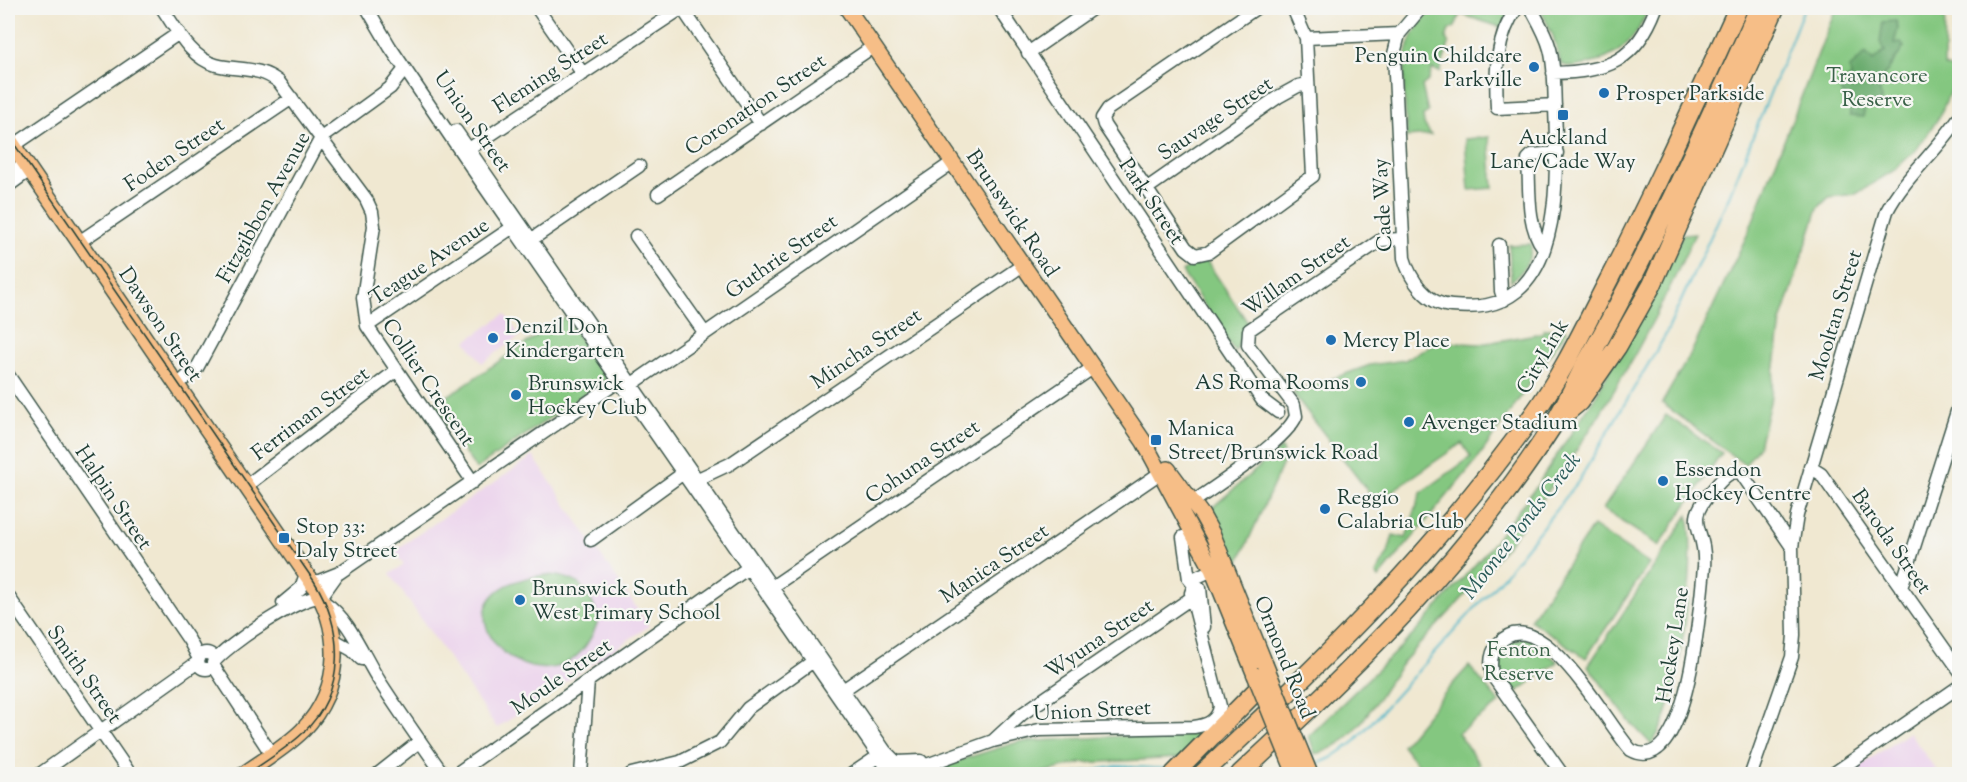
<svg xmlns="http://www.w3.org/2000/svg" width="1967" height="782" font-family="'Sorts Mill Goudy',serif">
  <rect width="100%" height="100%" fill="#f6f6f2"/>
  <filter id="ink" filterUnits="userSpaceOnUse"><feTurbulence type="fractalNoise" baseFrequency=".0167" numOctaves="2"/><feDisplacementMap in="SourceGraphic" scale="12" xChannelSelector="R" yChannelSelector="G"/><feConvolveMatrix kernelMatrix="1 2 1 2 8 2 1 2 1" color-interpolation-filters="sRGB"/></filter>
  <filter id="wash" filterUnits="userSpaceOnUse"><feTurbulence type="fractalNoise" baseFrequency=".008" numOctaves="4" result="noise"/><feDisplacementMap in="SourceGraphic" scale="24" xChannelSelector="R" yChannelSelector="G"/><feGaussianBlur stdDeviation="1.35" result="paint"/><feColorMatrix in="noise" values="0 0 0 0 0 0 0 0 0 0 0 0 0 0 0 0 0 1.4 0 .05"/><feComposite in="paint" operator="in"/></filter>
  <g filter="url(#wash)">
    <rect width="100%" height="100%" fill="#f0e8d1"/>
    <path fill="#ebd1ec" d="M505,314L520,336L482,363L466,341Z
      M533,456L649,626L497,728L390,574L404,565L394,551Z
      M1909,732L1939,774H1849Z"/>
    <path fill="#84c780" stroke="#52825a" stroke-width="1.5" d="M1436,8H1509L1503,28L1460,14L1455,27L1449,30L1446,38L1449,44L1440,72L1432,69L1429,80L1422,86L1428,112L1423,116L1424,124L1431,135L1407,137C1405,90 1393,40 1436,8Z
      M1540,8H1648C1638,39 1617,59 1584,65C1575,67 1569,68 1561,64L1553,36Z
      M1836,8H1945L1944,66L1958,71L1940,116L1916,150L1893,171L1856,194L1829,197L1818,208L1781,322L1770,402L1759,446L1745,465L1662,403L1692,351L1748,233Z
      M1489,137L1493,188L1469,190L1465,139Z
      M1695,233C1641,356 1568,475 1480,578C1457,606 1431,631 1407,658C1379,689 1360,745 1315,754L1309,736L1414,634L1487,551L1536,487L1595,397L1683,234Z
      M1531,244C1532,258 1523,273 1511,281L1509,245Z
      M1204,257L1248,323L1235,352L1182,272Z
      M565,317L607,378L476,469L433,406Z
      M1544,329L1567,330L1476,461L1379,578L1376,574L1388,553L1393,535L1406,538L1421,493L1471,457L1462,443L1376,502L1293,393L1370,365L1405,360L1437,342L1481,344L1542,333Z
      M1666,415L1722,453L1659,546L1603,509Z
      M1281,448L1285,459L1236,568L1212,514L1213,507Z
      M1688,515C1697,566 1681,666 1666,716C1663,726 1656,736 1652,745L1629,721L1588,666Z
      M1593,526L1649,564L1586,658L1530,620Z
      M547,575C581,577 586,588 599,618C557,747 399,590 547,575Z
      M1529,638L1558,662L1511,696C1491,667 1486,642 1529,638Z
      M1469,666L1500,703L1458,733L1479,764L1464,774H1425L1402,745C1425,718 1445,691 1469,666Z
      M1208,731L1181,758L1081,763L1037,774H915L1018,742Z"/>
    <path fill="#6bac6e" stroke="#457451" stroke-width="1.5" d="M1896,21L1898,28L1894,44L1901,43L1904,47L1879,83L1881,101L1865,107L1863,117L1850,116L1849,98L1842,94L1837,81L1851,78L1850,68L1866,53L1873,61L1885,51L1880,42L1883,22Z"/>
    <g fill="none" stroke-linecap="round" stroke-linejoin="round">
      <path stroke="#4bb6c8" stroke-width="2" d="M1313,766L1331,758L1353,743L1502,578L1578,482L1665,336L1730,194L1804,8
        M1218,771L1233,772
        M1254,772H1287
        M1075,774L1117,766L1170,769"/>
    </g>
  </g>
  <g filter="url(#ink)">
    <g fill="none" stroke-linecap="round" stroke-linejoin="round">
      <defs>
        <path id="minor" d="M162,8C176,28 190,58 216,65C239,71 259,66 279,82L366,199L372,212L374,226L363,298L367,326L473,482
          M367,8L390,47L482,183L888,769L910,771L993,741L1039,730L1194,727C1207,725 1218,721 1220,706L1191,593L1197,577L1219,567
          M537,8L583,74
          M682,8L761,124
          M999,8L1262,400L1278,412
          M1256,8L1108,109L1102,118L1104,125L1186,248L1195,255L1209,252L1313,176L1306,38L1293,8
          M1421,8L1399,34L1394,54L1404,258C1410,279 1427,305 1452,306C1477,308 1497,307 1517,291C1562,255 1557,159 1555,108C1554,89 1555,68 1550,49C1546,34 1538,21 1531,8
          M1517,8C1496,36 1495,74 1497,108L1555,105
          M1306,38L1399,34
          M1028,53L1093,8
          M1553,73C1608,72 1636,61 1656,8
          M456,131L885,751L896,762L921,761
          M13,146L179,33
          M469,149L682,8
          M8,175L25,163
          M8,186L30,170
          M1146,189L1278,97L1298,86L1308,84
          M658,194L874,46
          M636,236L704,332
          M79,242L292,98
          M525,244L639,166
          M1499,245L1501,291L1504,300
          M1543,247C1526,225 1530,186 1528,159L1532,155L1557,153
          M367,326L513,227
          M8,375L189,640L199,659
          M632,384L953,162
          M177,385L197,368L321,138L390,88L405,69
          M1810,467L1821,474L1960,671
          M698,479L730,464L1023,265
          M246,486L397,370
          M1193,502C1216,486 1287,440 1296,416L1294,405L1248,345L1249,330L1381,240L1402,239
          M1183,537L1189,579L1193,584
          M591,540L689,469
          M311,581H319L339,573L619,381
          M772,587L1094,367
          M1200,588L1204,627
          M1901,588L1960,402
          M8,596L130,774
          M324,602C350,619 363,656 380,682C400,713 422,744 443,774
          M283,603L301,588L306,574
          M334,640L352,650L361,659
          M198 661a8 8 0 1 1 16 0a8 8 0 1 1-16 0Z
          M213,663C227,645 299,596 321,597L336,576
          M213,665L272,755
          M843,690L1166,469
          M994,740L1022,714L1200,592
          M40,774L198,662
          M378,774L420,741
          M456,774L748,568
          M581,774L588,681
          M631,774L680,762L720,742L748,708L812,662
          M852,774L883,753
          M1562,774L1492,675C1490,664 1490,653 1498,644C1540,596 1607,725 1631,750C1689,782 1701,596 1704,567C1707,523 1679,526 1717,485C1724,477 1730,470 1741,473L1792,547
          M1751,774L1792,657L1794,635L1792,547L1797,515L1887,211C1905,176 1939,150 1960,116
          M1833,774L1960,686"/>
        <path id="major" d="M847,8L1144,442L1212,569L1255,675
          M8,138L311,581C342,628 344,687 303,730C286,747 264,760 244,774
          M1168,469L1202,515L1213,535L1265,664"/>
        <path id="highway" d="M1567,412L1579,402L1617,347L1652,285L1775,8
          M1174,774L1259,688
          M1202,774C1322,663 1438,549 1533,415C1562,375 1583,330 1605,287C1653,195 1695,101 1738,8
          M1240,774C1355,668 1468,558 1553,425C1565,406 1574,386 1584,367C1650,251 1705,129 1759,8"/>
      </defs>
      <use href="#minor" stroke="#3e574c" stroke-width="15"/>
      <use href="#major" stroke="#3e574c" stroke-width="18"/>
      <use href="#highway" stroke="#3e574c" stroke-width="21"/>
      <use href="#minor" stroke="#fff" stroke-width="12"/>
      <use href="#major" stroke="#f6be87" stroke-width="15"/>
      <use href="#highway" stroke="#f6be87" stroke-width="18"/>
      <path stroke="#1f3d34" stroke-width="1.5" d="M8,135L314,581C344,629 347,691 303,733C286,749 266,761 247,774"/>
      <defs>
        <path id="major-bridge" d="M1265,664L1310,774
          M1255,675L1295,774"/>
      </defs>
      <use href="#major-bridge" stroke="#3e574c" stroke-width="18" stroke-linecap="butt"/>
      <use href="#major-bridge" stroke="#f6be87" stroke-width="15"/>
    </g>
  </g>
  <g fill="#1f6fb2" stroke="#f6f6f2" stroke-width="2">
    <circle cx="1534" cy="67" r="6"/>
    <circle cx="1604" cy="93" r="6"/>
    <rect x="1557" y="109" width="12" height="12" rx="3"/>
    <circle cx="493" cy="338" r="6"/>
    <circle cx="1331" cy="340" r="6"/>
    <circle cx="1361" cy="382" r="6"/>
    <circle cx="516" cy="395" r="6"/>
    <circle cx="1409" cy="422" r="6"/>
    <rect x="1150" y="434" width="12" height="12" rx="3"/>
    <circle cx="1663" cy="481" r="6"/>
    <circle cx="1325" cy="509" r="6"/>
    <rect x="278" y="532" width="12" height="12" rx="3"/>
    <circle cx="520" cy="600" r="6"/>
  </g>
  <g text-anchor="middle" stroke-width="4.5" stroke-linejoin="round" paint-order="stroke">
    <g font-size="21" fill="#1f3d34" stroke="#f6f6f2" text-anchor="start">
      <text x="1522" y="62" text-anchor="end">Penguin Childcare<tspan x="1522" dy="24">Parkville</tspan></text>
      <text x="1616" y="100">Prosper Parkside</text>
      <text x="1563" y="144" text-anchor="middle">Auckland<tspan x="1563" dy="24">Lane/Cade Way</tspan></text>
      <text x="505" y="333">Denzil Don<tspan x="505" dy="24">Kindergarten</tspan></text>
      <text x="1343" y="347">Mercy Place</text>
      <text x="1349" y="389" text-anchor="end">AS Roma Rooms</text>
      <text x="528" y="390">Brunswick<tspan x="528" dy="24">Hockey Club</tspan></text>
      <text x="1421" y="429">Avenger Stadium</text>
      <text x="1168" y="435">Manica<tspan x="1168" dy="24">Street/Brunswick Road</tspan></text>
      <text x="1675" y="476">Essendon<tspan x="1675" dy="24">Hockey Centre</tspan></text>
      <text x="1337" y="504">Reggio<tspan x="1337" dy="24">Calabria Club</tspan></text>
      <text x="296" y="533">Stop 33:<tspan x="296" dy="24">Daly Street</tspan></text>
      <text x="532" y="595">Brunswick South<tspan x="532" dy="24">West Primary School</tspan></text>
    </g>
    <g font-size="21" fill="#1f3d34" stroke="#f6f6f2">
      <text transform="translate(550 72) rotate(-33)" y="7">Fleming Street</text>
      <text transform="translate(755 104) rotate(-34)" y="7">Coronation Street</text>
      <text transform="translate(1215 118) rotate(-34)" y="7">Sauvage Street</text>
      <text transform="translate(473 121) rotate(55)" y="7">Union Street</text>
      <text transform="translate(174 154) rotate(-34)" y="7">Foden Street</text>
      <text transform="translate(1152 201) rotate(56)" y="7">Park Street</text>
      <text transform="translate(1382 205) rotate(-93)" y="7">Cade Way</text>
      <text transform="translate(263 207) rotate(-61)" y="7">Fitzgibbon Avenue</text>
      <text transform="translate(1013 213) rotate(56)" y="7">Brunswick Road</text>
      <text transform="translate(781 256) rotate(-35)" y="7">Guthrie Street</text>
      <text transform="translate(429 261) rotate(-34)" y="7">Teague Avenue</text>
      <text transform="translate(1296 275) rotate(-35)" y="7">Willam Street</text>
      <text transform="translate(1835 315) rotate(-73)" y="7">Mooltan Street</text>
      <text transform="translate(161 324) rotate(56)" y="7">Dawson Street</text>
      <text transform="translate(866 348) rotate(-34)" y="7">Mincha Street</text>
      <text transform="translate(1542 356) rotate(-60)" y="7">CityLink</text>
      <text transform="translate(429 382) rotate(56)" y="7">Collier Crescent</text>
      <text transform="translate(310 413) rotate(-37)" y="7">Ferriman Street</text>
      <text transform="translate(922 461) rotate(-34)" y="7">Cohuna Street</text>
      <text transform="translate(114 497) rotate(56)" y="7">Halpin Street</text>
      <text transform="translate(1892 541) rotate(55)" y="7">Baroda Street</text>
      <text transform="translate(994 563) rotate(-34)" y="7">Manica Street</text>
      <text transform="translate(1099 638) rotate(-34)" y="7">Wyuna Street</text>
      <text transform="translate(1672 645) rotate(-81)" y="7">Hockey Lane</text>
      <text transform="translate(1285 657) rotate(68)" y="7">Ormond Road</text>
      <text transform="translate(85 674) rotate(55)" y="7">Smith Street</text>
      <text transform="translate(561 676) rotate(-35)" y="7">Moule Street</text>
      <text transform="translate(1092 710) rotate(-3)" y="7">Union Street</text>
    </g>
    <g font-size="21" fill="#386047" stroke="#f6f6f2">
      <text x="1877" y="82">Travancore<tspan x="1877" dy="24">Reserve</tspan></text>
      <text x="1519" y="656">Fenton<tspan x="1519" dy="24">Reserve</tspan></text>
    </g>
    <g font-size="22" font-style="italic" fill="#2a5b59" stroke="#f6f6f2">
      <text transform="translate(1520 525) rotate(-52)" y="8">Moonee Ponds Creek</text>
    </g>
  </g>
  <rect width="1967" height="782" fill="none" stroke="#f6f6f2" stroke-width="30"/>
</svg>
